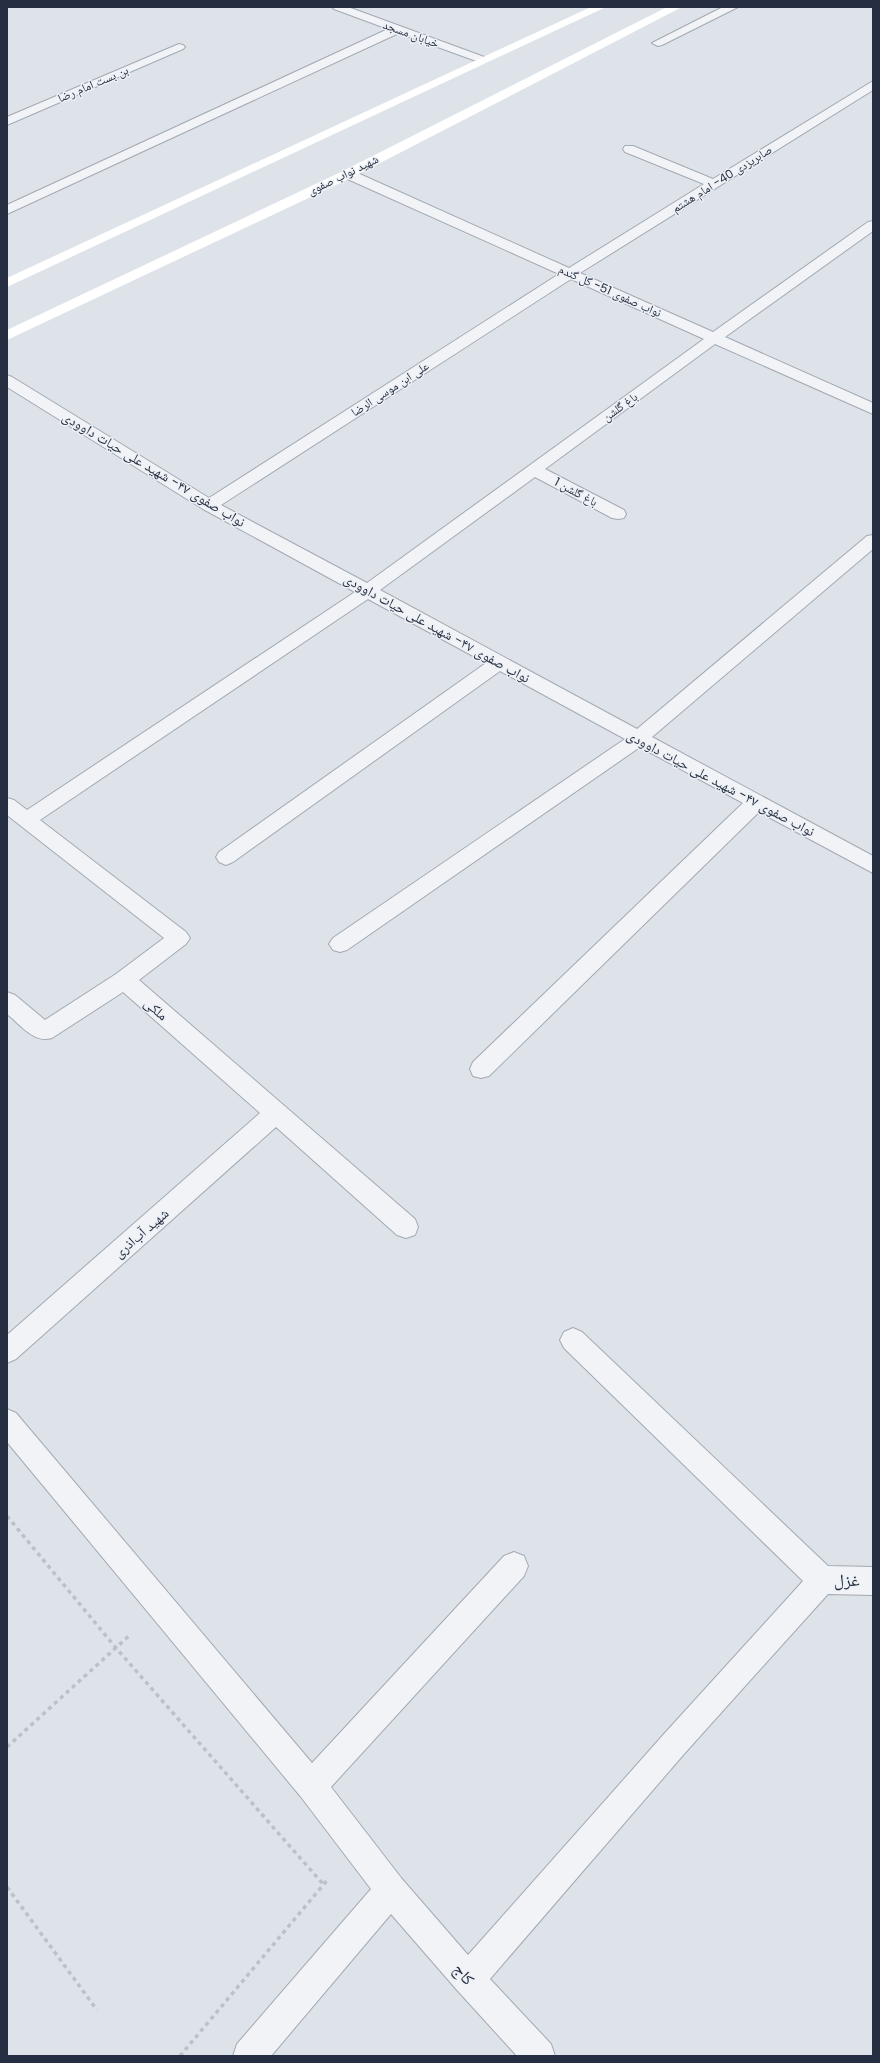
<svg xmlns="http://www.w3.org/2000/svg" width="880" height="2063" font-family="Poppins,'Noto Naskh Arabic',sans-serif">
  <rect width="100%" height="100%" fill="#dee2e9"/>
  <g fill="none" stroke-linecap="round" stroke-linejoin="round">
    <defs>
      <path id="street" d="M332,7H348L487,58L489,60L483,63L479,62L399,33L7,214V205L388,29L334,9Z
        M723,7H738L662,45L658,46L652,43Z
        M179,44L183,45L185,47L183,49L7,125V117Z
        M873,81V90L580,273L713,332L868,222L873,221V231L725,337L873,403V414L715,344L545,469L624,510L626,514L624,518L618,519L612,518L535,477L380,590L637,729L867,536L873,535V549L652,737L873,856V873L759,812L489,1076L481,1078L473,1076L470,1069L473,1062L743,803L640,747L347,950L340,952L333,950L329,944L333,938L625,739L500,671L233,862L226,865L219,862L216,857L219,852L486,663L368,599L40,820L186,932L190,938L186,944L139,980L415,1219L418,1227L415,1235L406,1238L397,1235L276,1127L16,1359L7,1363V1335L260,1113L123,992L52,1038C34,1044 20,1024 7,1014V992L15,995L45,1020L116,974L164,938L7,815V798L14,800L27,810L355,592L203,509L7,387V375L12,377L209,498L559,274L343,177L342,174L343,171H353L569,268L704,184L625,152L623,149L625,146H633L713,179ZM571,279L704,339L367,583L221,505Z
        M573,1328L582,1332L828,1566L873,1567V1595L828,1594L684,1754L490,1979L551,2044L555,2056H517L457,1990L391,1914L271,2056H233L237,2044L371,1889L301,1797L7,1442V1409L16,1413L312,1763L504,1556L514,1552L524,1556L528,1566L524,1576L331,1787L402,1879L468,1955L664,1734L803,1581L564,1348L560,1340L564,1332Z"/>
    </defs>
    <use href="#street" stroke="#a3a9b3" stroke-width="2"/>
    <path stroke="#bcc0c8" stroke-width="3.5" stroke-dasharray="4 4" stroke-linecap="butt" d="M7,1516L116,1648L323,1884
      M7,1747L131,1634
      M7,1887L97,2010
      M180,2056L329,1878"/>
    <use href="#street" fill="#f1f3f7" fill-rule="evenodd"/>
    <path fill="#fff" fill-rule="evenodd" d="M591,7H606L7,287V278Z
      M667,7H682L353,177L7,340V330L343,171Z"/>
  </g>
  <g text-anchor="middle" stroke-width="3" stroke-linejoin="round" paint-order="stroke">
    <g font-size="12" fill="#262f41" stroke="#edf1f6">
      <text transform="translate(411 34) rotate(20)" y="4">خیابان مسجد</text>
      <text transform="translate(93 84) rotate(-23)" y="4">بن بست امام رضا</text>
      <text transform="translate(343 175) rotate(-26)" y="4">شهید نواب صفوی</text>
      <text transform="translate(722 179) rotate(-32)" y="4">صابریزدی 40- امام هشتم</text>
      <text transform="translate(610 291) rotate(24)" y="4">نواب صفوی 51- گل گندم</text>
      <text transform="translate(390 389) rotate(-33)" y="4">علی ابن موسی الرضا</text>
      <text transform="translate(620 407) rotate(-36)" y="4">باغ گلشن</text>
      <text transform="translate(576 492) rotate(28)" y="4">باغ گلشن 1</text>
    </g>
    <g font-size="14" fill="#262f41" stroke="#edf1f6">
      <text transform="translate(154 469) rotate(31)" y="5">نواب صفوی ۴۷- شهید علی حیات داوودی</text>
      <text transform="translate(437 628) rotate(29)" y="5">نواب صفوی ۴۷- شهید علی حیات داوودی</text>
      <text transform="translate(721 783) rotate(28)" y="5">نواب صفوی ۴۷- شهید علی حیات داوودی</text>
      <text transform="translate(156 1009) rotate(41)" y="5">ملکی</text>
      <text transform="translate(141 1233) rotate(-41)" y="5">شهید‌ آب‌اذری</text>
    </g>
    <g font-size="17" fill="#262f41" stroke="#edf1f6">
      <text transform="translate(847 1580) rotate(1)" y="6">غزل</text>
      <text transform="translate(464 1974) rotate(49)" y="6">کاج</text>
    </g>
  </g>
  <rect width="880" height="2063" fill="none" stroke="#262f41" stroke-width="16"/>
</svg>
